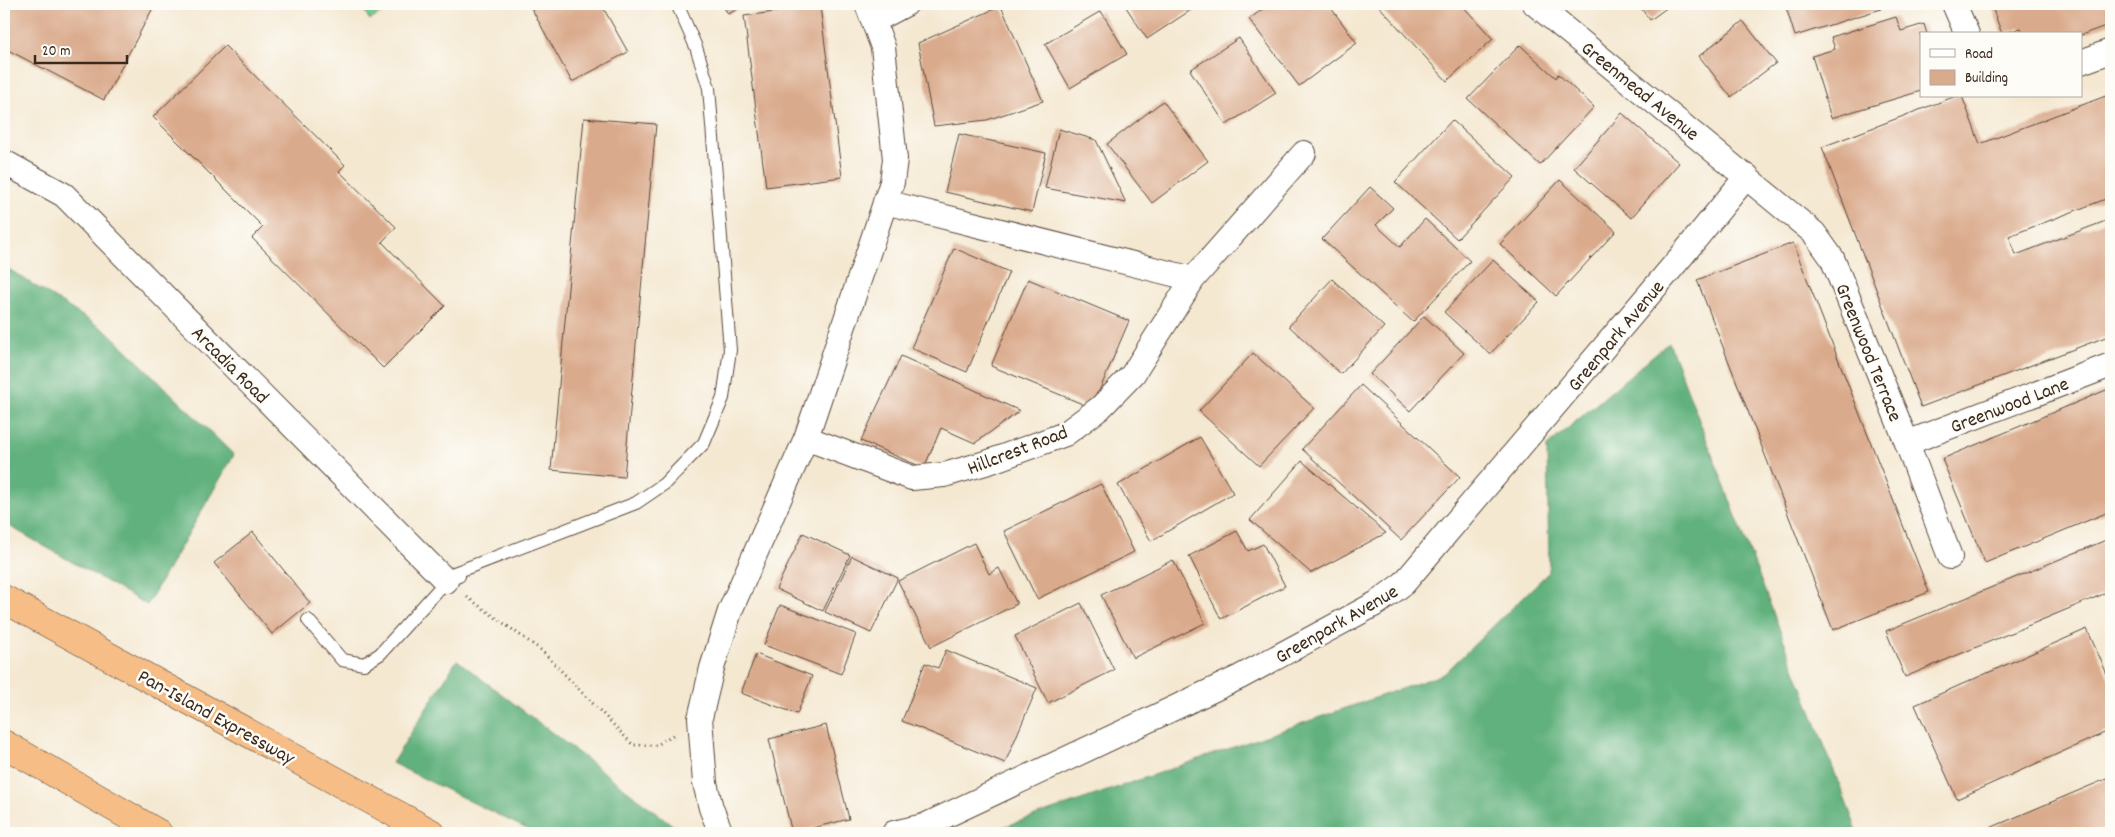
<svg xmlns="http://www.w3.org/2000/svg" width="2115" height="837" font-family="Dekko,sans-serif">
  <rect width="100%" height="100%" fill="#fdfcf7"/>
  <filter id="ink" filterUnits="userSpaceOnUse"><feTurbulence type="fractalNoise" baseFrequency=".02" numOctaves="2"/><feDisplacementMap in="SourceGraphic" scale="10" xChannelSelector="R" yChannelSelector="G"/><feConvolveMatrix kernelMatrix="1 2 1 2 8 2 1 2 1" color-interpolation-filters="sRGB"/></filter>
  <filter id="wash" filterUnits="userSpaceOnUse"><feTurbulence type="fractalNoise" baseFrequency=".0096" numOctaves="4" result="noise"/><feDisplacementMap in="SourceGraphic" scale="20" xChannelSelector="R" yChannelSelector="G"/><feGaussianBlur stdDeviation="1.12" result="paint"/><feColorMatrix in="noise" values="0 0 0 0 0 0 0 0 0 0 0 0 0 0 0 0 0 1.4 0 .05"/><feComposite in="paint" operator="in"/></filter>
  <g filter="url(#wash)">
    <rect width="100%" height="100%" fill="#f4e8d1"/>
    <path fill="#76ce93" stroke="#587c58" d="M360,4H397L370,20Z"/>
    <path fill="#60b17d" stroke="#4e6e4e" d="M4,266L109,333L234,455L147,605L4,523Z
      M1669,342L1858,833H986L1444,674L1549,572L1547,446Z
      M457,660L683,833H535L392,763Z"/>
    <g id="blocks">
      <path fill="#daaa8c" d="M4,4H155L104,100L4,48Z
        M529,4H601L628,52L572,82Z
        M722,4H748L728,14Z
        M1124,4H1191L1194,8L1147,39Z
        M1270,4H1328L1357,43L1299,86L1249,19Z
        M1377,4H1461L1493,39L1447,81Z
        M1638,4H1672L1650,20Z
        M1785,4H1879L1881,9L1795,36Z
        M1991,4H2111V24L2081,35V34H2023L2021,28L2002,34Z
        M820,6L842,177L766,187L744,16Z
        M1001,6L1043,101L987,120L934,126L918,43Z
        M1101,11L1127,54L1070,88L1045,44Z
        M1896,17L1901,31L1924,24L1927,34H1921V91L1831,118L1812,56L1835,49L1831,37Z
        M1743,21L1776,63L1731,97L1699,56Z
        M1239,38L1276,93L1226,125L1190,70Z
        M1520,45L1556,78L1558,74L1594,107L1540,165L1468,99Z
        M225,46L345,165L339,171L396,227L382,242L445,306L383,368L252,238L263,227L153,117Z
        M2111,94V197L2009,236L2016,255L2111,219V335L1921,407L1822,147L1956,96H1962L1980,144Z
        M1163,101L1208,161L1152,203L1107,144Z
        M1622,113L1679,163L1631,218L1574,168Z
        M584,118L656,124L624,477L551,470Z
        M1452,120L1515,177L1457,239L1395,182Z
        M1059,129L1096,140L1126,203L1045,188Z
        M959,134L1046,153L1032,212L945,192Z
        M1560,180L1616,231L1556,296L1500,244Z
        M1370,187L1393,208L1376,225L1400,247L1425,219L1470,261L1413,322L1322,239Z
        M1793,243L1929,592L1833,630L1697,280Z
        M954,248L1009,272L967,372L911,348Z
        M1493,260L1539,302L1490,354L1444,312Z
        M1028,279L1129,321L1092,408L991,366Z
        M1332,279L1384,327L1341,374L1289,326Z
        M1424,316L1464,353L1410,411L1370,374Z
        M1253,353L1314,408L1259,466L1199,411Z
        M901,356L1020,411L975,443L941,428L924,468L861,441Z
        M1361,385L1460,477L1401,540L1302,449Z
        M2111,388V511L1985,563L1942,459Z
        M1200,437L1233,493L1151,541L1118,485Z
        M1302,461L1386,533L1311,573L1250,520Z
        M1101,484L1134,552L1037,599L1004,531Z
        M1237,531L1248,551L1263,544L1285,586L1221,619L1189,556Z
        M253,532L310,603L272,634L214,563Z
        M803,533L850,555L823,611L776,589Z
        M2111,538V591L1905,677L1886,631Z
        M974,543L989,574L999,568L1017,604L931,647L898,581Z
        M852,556L898,578L871,633L825,612Z
        M1173,560L1205,623L1133,658L1101,595Z
        M1081,603L1114,670L1048,703L1015,636Z
        M780,605L856,634L841,674L764,645Z
        M2087,629L2111,683V730L1957,799L1915,705Z
        M946,650L1037,688L1005,763L902,721L925,663L938,668Z
        M756,654L812,676L797,714L741,693Z
        M826,725L849,819L792,833L769,739Z
        M2111,777V833H1978Z"/>
    </g>
  </g>
  <g filter="url(#ink)">
    <use href="#blocks" fill-opacity="0" stroke="#574639" stroke-width="1"/>
    <g fill="none" stroke-linecap="round" stroke-linejoin="round">
      <defs>
        <path id="lane" d="M308,620L342,660L364,664L380,654L446,581L459,576L454,573L636,503L664,484L704,443L723,398L730,350L709,88L696,47L677,4"/>
        <path id="street" d="M1535,4L1814,233L1832,258L1907,443L1950,557
          M1954,4L1967,34
          M874,21L906,4
          M2081,62L2111,51
          M4,162L64,195L446,581
          M885,202L1193,279
          M806,438L912,478L944,475L989,462L1065,434L1100,408L1133,374L1193,279L1304,153
          M1907,443L2111,365
          M721,833L711,808L705,783L700,718L712,668L730,611L806,438L892,182L895,159L883,47L867,4
          M894,833L924,826L1240,677L1377,603L1404,583L1680,258L1747,176"/>
        <path id="highway" d="M4,599L431,833
          M4,744L158,833"/>
      </defs>
      <use href="#lane" stroke="#574639" stroke-width="14"/>
      <use href="#street" stroke="#574639" stroke-width="26"/>
      <use href="#highway" stroke="#574639" stroke-width="29"/>
      <path stroke="#574639" stroke-width="3" stroke-dasharray="1 4" stroke-linecap="butt" d="M467,597L541,650L633,745H657L673,735"/>
      <use href="#lane" stroke="#fff" stroke-width="12"/>
      <use href="#street" stroke="#fff" stroke-width="24"/>
      <use href="#highway" stroke="#f6be86" stroke-width="28"/>
    </g>
  </g>
  <g text-anchor="middle" stroke-width="5" stroke-linejoin="round" paint-order="stroke">
    <g font-size="20" fill="#3b2a1e" stroke="#fdfcf7">
      <text transform="translate(1641 90) rotate(39)" y="7">Greenmead Avenue</text>
      <text transform="translate(1615 335) rotate(-50)" y="7">Greenpark Avenue</text>
      <text transform="translate(1870 352) rotate(68)" y="7">Greenwood Terrace</text>
      <text transform="translate(231 364) rotate(45)" y="7">Arcadia Road</text>
      <text transform="translate(2009 404) rotate(-21)" y="7">Greenwood Lane</text>
      <text transform="translate(1017 449) rotate(-21)" y="7">Hillcrest Road</text>
      <text transform="translate(1336 623) rotate(-30)" y="7">Greenpark Avenue</text>
      <text transform="translate(217 716) rotate(29)" y="7">Pan-Island Expressway</text>
    </g>
  </g>
  <rect width="2115" height="837" fill="none" stroke="#fdfcf7" stroke-width="20"/>
  <rect x="1920" y="32" width="162" height="65" fill="#fdfcf7" stroke="#afa8a0"/>
  <rect x="1930" y="49" width="25" height="8" fill="#ffffff" stroke="#afa8a0"/>
  <text x="1965" y="58" font-size="15" fill="#3b2a1e">Road</text>
  <rect x="1930" y="70" width="25" height="15" fill="#daaa8c" stroke="#afa8a0"/>
  <text x="1965" y="82" font-size="15" fill="#3b2a1e">Building</text>
  <path d="M35 55v8h92v-8" fill="none" stroke="#3b2a1e" stroke-width="2.5"/>
  <text x="42" y="55" font-size="15" fill="#3b2a1e" stroke="#fdfcf7" stroke-width="4" paint-order="stroke">20 m</text>
</svg>
